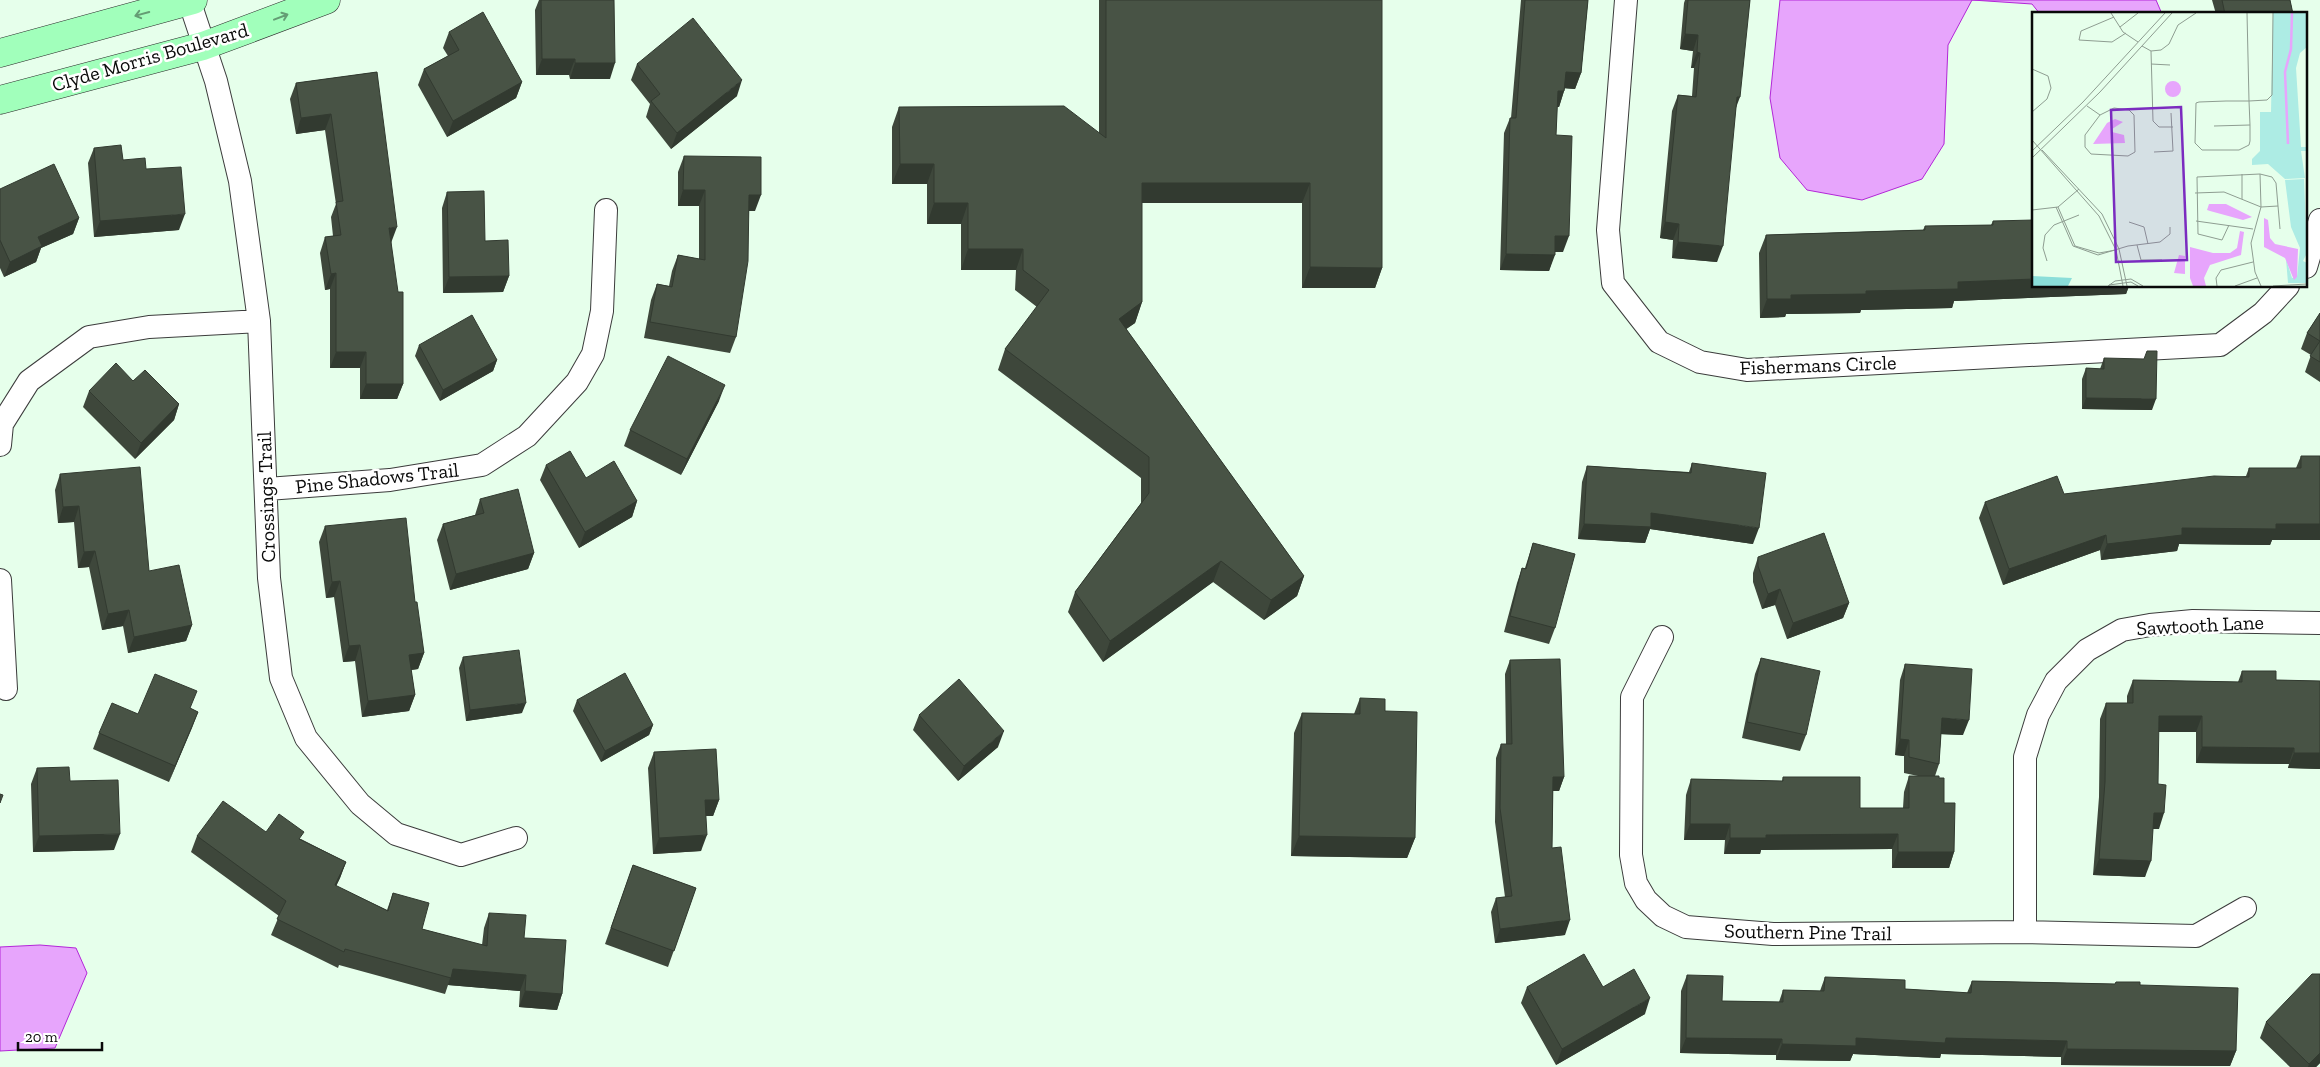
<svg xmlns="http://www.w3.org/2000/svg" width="2320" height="1067" font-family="'Zilla Slab',serif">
  <rect width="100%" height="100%" fill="#e6ffeb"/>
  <path fill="#e7a5fc" stroke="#b326d8" d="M1780,0H2156L2162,14H2040L2032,4L1972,0L1948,45L1944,144L1922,179L1862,200L1807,190L1780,158L1770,98Z
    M40,945L76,948L87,973L55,1048L0,1051V947Z"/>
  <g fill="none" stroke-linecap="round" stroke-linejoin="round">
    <defs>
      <path id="street" d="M189,0L216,81L240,181L259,321L269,578L281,678L306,738L360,804L396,834L461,855L516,838
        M1626,0L1608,230L1613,283L1659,342L1700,362L1747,370L2220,345L2263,313L2288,286
        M2306,267L2320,220
        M0,445L2,424L29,381L89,337L149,327L259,321
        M267,489L390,480L482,465L527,436L577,382L593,354L602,311L606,210
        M0,580L6,689
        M1662,637L1632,697L1631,855L1636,883L1646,900L1663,916L1686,927L1773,934L2025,932L2196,936L2245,908
        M2025,932V757L2038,715L2056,681L2087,650L2122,630L2150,625L2193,621L2320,623"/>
      <path id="secondary" d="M0,53L193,0
        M0,100L203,46L326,0"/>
    </defs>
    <use href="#street" stroke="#3c3c3c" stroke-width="24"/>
    <use href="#secondary" stroke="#2b2b2b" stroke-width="29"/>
    <use href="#street" stroke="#fff" stroke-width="22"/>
    <use href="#secondary" stroke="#a1ffbb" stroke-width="28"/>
  </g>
  <path fill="#3e473b" d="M539,0H541L610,79H570L569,75H536L535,10Z
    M1099,0H1382V268L1375,288H1302V203H1142V302L1135,323L1126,329L1304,576L1297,596L1264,620L1213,582L1103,662L1068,612L1075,592L1141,503V478L998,370L1005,349L1037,307L1015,290L1016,270H961V224H927V184H892V127L899,107L1099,133Z
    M1521,0H1588L1581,73L1575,89L1565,88L1564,91L1559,107H1557L1556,135L1563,252H1555L1549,271L1500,270L1504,133L1510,118H1511Z
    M1685,0H1750L1736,108L1717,262L1672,258L1673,240L1660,238L1672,111L1678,95L1692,96L1694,68H1691L1693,51L1680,49L1684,3Z
    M2212,0H2290L2293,14H2216Z
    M449,32L522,82L516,98L447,137L418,85L424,69L448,56L443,48Z
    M637,64L737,96L671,149L646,117L650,104L631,80Z
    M377,72L403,384L397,399H360V368H330V289L325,290L320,253L325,237L333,236L331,217L336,204L325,130L296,134L290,99L296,83Z
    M94,148L146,169L179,230L94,237L88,163Z
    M684,156L755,211H749L736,337L730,353L644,338L651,300L657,284L669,286L672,271L678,255L699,259V206H678V172Z
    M0,189L79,218L73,234L41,248L36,262L4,277L0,268Z
    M447,192L485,241L509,276L503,292L443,293L442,208Z
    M1993,221L2034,286H2129L2126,294L1954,301L1952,308L1861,310L1860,313L1786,314L1785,317L1760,318L1759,253L1766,235L1923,230L1925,226L1991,225Z
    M2320,313V382L2305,372L2311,355L2301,349L2307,333Z
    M419,345L497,360L493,371L440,401L415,356Z
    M2104,358L2152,410L2082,409V379L2086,368L2100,369Z
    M133,381L179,404L174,420L135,459L83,407L89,391Z
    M719,401L681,475L624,446L630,430Z
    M2301,456H2320V540H2272L2270,545L2179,544L2177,551L2101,560L2100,550L2003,585L1979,518L1985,502L2246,476L2249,468H2296Z
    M1692,463L1753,544L1650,529L1645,543L1578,539L1582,482L1587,466L1689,472Z
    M546,465L586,478L637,501L632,517L579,548L540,480Z
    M60,474L149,571L192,625L186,641L128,653L123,626L102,630L89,567L78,568L74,522L58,523L55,490Z
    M480,499L534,553L528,569L450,590L437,540L443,524L475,515Z
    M325,526L415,602L424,653L418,669L411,670L415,695L409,711L362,717L355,661L343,662L334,597L326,598L319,542Z
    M1533,543L1555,628L1549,644L1504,632L1517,583L1522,568H1525Z
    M1758,557L1849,603L1843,618L1787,639L1775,605L1762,609L1753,582V573Z
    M463,657L522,713L466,721L459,668Z
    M1761,658L1806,735L1800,751L1742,738L1755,674Z
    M1510,660L1564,777L1559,791H1553L1552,848L1565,935L1495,943L1491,912L1496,898L1505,897L1495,822L1496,758L1501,744H1506L1505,674Z
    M1905,664L1963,735L1941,734L1939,764L1935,776L1939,778L1954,852L1949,868H1892V849L1761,850L1760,854H1724L1725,840H1684L1686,795L1691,779L1782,781L1783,777L1860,808H1903L1904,792L1909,776H1918L1904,773V756L1895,755L1900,680Z
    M2242,671L2276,680L2320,681V769L2288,768L2289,764L2196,763V732H2158V784L2159,829H2153L2145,877L2093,875L2099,797L2100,719L2106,703H2127V696L2133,680L2238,682Z
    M1360,698L1385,711L1415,838L1407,858L1291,856L1294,733L1302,713L1354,714Z
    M577,700L653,725L649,735L601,762L573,711Z
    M190,708L198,712L169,782L93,749L99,733L138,714Z
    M919,715L998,747L958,781L913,730Z
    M654,752L719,800L713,816H706L701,851L653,854L648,768Z
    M37,768L70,781L114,850L33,852L31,784Z
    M266,832L301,839L346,862L340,878L336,886L387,910L393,893L422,929L482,945L484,928L489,913L524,938L562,994L557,1010L519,1007L520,991L448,985L445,994L339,965L338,968L271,935L279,916L191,852L197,836Z
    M633,865L696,888L668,967L605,944Z
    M2320,974V1063L2316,1067H2290L2260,1038L2266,1022Z
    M1687,975L1722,1001L1779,1002L1783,990L1820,991L1825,977L1905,989L1967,993L1972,981L2115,984L2116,982L2140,985L2236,1051L2230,1066L2061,1065V1057L1941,1054L1940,1058L1853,1054L1850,1061L1776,1060V1055L1680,1053L1681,991Z
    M1527,987H1603L1645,1014L1556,1065L1521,1003Z"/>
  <path fill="#323a30" d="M1685,34L1698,35L1693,51L1680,49Z
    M1697,52L1700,53L1694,68H1691Z
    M542,59H575L569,75H536Z
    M575,63H615L610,79H570Z
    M1566,72L1581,73L1575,89L1560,88Z
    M742,80L737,96L671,149L677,133Z
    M522,82L516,98L447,137L453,121Z
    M1558,91H1564L1559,107L1552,106Z
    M1737,97H1740L1734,113Z
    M331,114L325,130L296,134L301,118Z
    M900,164H934L927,184H892Z
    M1142,183H1310L1302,203H1135Z
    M683,190H705L699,206H678Z
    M749,195H761L755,211H743Z
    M934,203H968L961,224H927Z
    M185,214L179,230L94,237L100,221Z
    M79,218L73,234L41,248L36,262L4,277L10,262L38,237Z
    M1665,222L1679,224L1673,240L1660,238Z
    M397,227L391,243L389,228Z
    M1555,236H1569L1563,252H1549Z
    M1678,242L1723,246L1717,262L1672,258Z
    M968,249H1023L1016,270H961Z
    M1506,254L1555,255L1549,271L1500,270Z
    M1310,267L1382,268L1375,288H1302Z
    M336,273L330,289L325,290L331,274Z
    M509,276L503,292L443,293L449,277Z
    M2034,279V286H2129L2126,294L1954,301L1952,308L1861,310L1860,313L1786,314L1785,317L1760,318L1767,299L1791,295L1866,291L1958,282Z
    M1142,302L1135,323L1112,339L1119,319Z
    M336,352H366L360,368H330Z
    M497,360L493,371L440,401L443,390Z
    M366,384H403L397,399H360Z
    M725,385L719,401L681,475L687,459Z
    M2086,398L2156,399L2152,410L2082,409Z
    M179,404L174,420L135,459L141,443Z
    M637,501L632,517L579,548L585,532Z
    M79,506L74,522L58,523L63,507Z
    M1651,513L1759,528L1753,544L1650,529L1645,543L1578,539L1584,524Z
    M2276,524H2320V540H2272L2270,545L2179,544L2177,551L2101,560L2107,544L2182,528Z
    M2106,535L2100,550L2003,585L2009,569Z
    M95,551L89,567L78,568L84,552Z
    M534,553L528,569L450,590L456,574Z
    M1221,561L1213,582L1103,662L1110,641Z
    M1304,576L1297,596L1264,620L1271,600Z
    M340,581L334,597L326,598L332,582Z
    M1780,589L1775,605L1762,609L1768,594Z
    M1849,603L1843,618L1787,639L1793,623Z
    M129,610L123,626L102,630L108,614Z
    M192,625L186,641L128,653L134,637Z
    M360,645L355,661L343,662L349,646Z
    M424,653L418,669L403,671L409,655Z
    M415,695L409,711L362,717L368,701Z
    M526,703L522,713L466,721L470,710Z
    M198,712L192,728L169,782L175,766Z
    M2159,716H2202L2196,732H2153Z
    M1942,718L1969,720L1963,735L1936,734Z
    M653,725L649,735L601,762L605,751Z
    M1004,731L998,747L958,781L964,766Z
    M1900,739L1909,740L1904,756L1895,755Z
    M2202,747L2294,748L2289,764L2196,763Z
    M2294,753H2320V769L2288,768Z
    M1553,777H1564L1559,791H1548Z
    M705,800H719L713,816H699Z
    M2154,813H2164L2159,829H2148Z
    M1690,824H1730L1725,840H1684Z
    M120,834L114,850L33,852L39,836Z
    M1898,834L1892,849L1761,850L1760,854H1724L1730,838L1766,835Z
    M707,835L701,851L653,854L659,838Z
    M1299,836L1415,838L1407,858L1291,856Z
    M1898,852H1954L1949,868H1892Z
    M2099,859L2151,861L2145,877L2093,875Z
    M346,862L340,878L329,901L335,885Z
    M1570,920L1565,935L1495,943L1500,929Z
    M453,969L526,975L520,991L448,985Z
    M525,991L562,994L557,1010L519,1007Z
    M1650,998L1645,1014L1556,1065L1562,1049Z
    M1686,1038L1782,1039L1776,1055L1680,1053Z
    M1856,1038H1946L2067,1041L2061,1057L1941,1054L1940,1058L1853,1054L1850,1061L1776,1060L1782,1044Z
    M2067,1049L2236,1051L2230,1066L2061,1065Z
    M2320,1053V1063L2316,1067H2308L2309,1064Z"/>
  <path fill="#485345" stroke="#323a30" d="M541,0H614L615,63H575V59H542Z
    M1106,0H1382V268L1310,267V183H1142V302L1119,319L1304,576L1271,600L1221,561L1110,641L1075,592L1149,493V457L1005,349L1049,290L1023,270V249H968V203H934V164H900L899,107L1064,106L1106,138Z
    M1525,0H1588L1581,73L1566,72L1564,91H1558L1556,135L1572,136L1569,236H1555V255L1506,254L1510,118H1516Z
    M1688,0H1750L1740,97H1737L1723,246L1678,242L1679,224L1665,222L1678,95L1696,97L1700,53L1697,52L1698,35L1685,34Z
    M2222,0H2290L2293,14H2225Z
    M483,12L522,82L453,121L424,69L459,50L449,32Z
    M693,18L742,80L677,133L651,101L660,94L637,64Z
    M377,72L397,227L389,228L398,292H403V384H366V352H336V273L331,274L325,237L341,235L336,202L343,201L331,114L301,118L296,83Z
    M121,145L123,160L145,158L146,169L181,167L185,214L100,221L94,148Z
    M684,156L761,157V195H749L748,261L736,337L650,322L657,284L672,287L678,255L705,260V190H683Z
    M54,164L79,218L38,237L42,246L10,262L0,240V189Z
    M484,191L485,241L508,240L509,276L449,277L447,192Z
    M2034,220V279L1958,282V289L1866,291V294L1791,295V299H1767L1766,235L1925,230V226L1993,225V221Z
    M2320,313V362L2310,356L2320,341L2307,333Z
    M472,315L497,360L443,390L419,345Z
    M2147,351H2157L2156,399L2086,398V368L2104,369V358L2144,359Z
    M668,356L725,385L687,459L630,430Z
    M116,363L133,381L145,370L179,404L141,443L89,391Z
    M570,451L586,478L614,461L637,501L585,532L546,465Z
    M2301,456H2320V524H2276V529L2182,528V535L2107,544L2106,535L2009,569L1985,502L2057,476L2064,494L2214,476L2249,477V468H2301Z
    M1692,463L1766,473L1759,528L1651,513V527L1584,524L1587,466L1691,473Z
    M140,467L149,571L179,565L192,625L134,637L129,610L108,614L95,551L84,552L79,506L63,507L60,474Z
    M518,489L534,553L456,574L443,524L484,513L480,499Z
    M406,518L415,602H417L424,653L409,655L415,695L368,701L360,645L349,646L340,581L332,582L325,526Z
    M1824,533L1849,603L1793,623L1780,589L1768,594L1758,566V557Z
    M1533,543L1575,554L1555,628L1510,616L1522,568L1526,569Z
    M519,650L526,703L470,710L463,657Z
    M1761,658L1820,671L1806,735L1747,722Z
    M1560,659L1564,777H1553L1552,848L1561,847L1570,920L1500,929L1496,898L1512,896L1500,808L1501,744H1512L1510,660Z
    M1905,664L1972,669L1969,720L1942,718L1939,764L1909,757V740L1900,739Z
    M2242,671H2276V680L2320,681V753H2294V748L2202,747V716H2159L2158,784L2166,785L2164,813H2154L2151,861L2099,859L2105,782L2106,703H2133V680L2242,682Z
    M625,673L653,725L605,751L577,700Z
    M155,674L197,691L190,708L198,712L175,766L99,733L112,703L138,714Z
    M959,679L1004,731L964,766L919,715Z
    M1360,698L1385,699V711L1417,712L1415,838L1299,836L1302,713L1360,714Z
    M716,749L719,800H705L707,835L659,838L654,752Z
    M69,767L70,781L118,780L120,834L39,836L37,768Z
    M1909,776H1939V778H1944V803H1955L1954,852H1898V834L1766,835V838H1730V824H1690L1691,779L1783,781V777H1860V808H1909Z
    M0,794L3,795L0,803Z
    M223,801L266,832L279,814L304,832L299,839L346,862L335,885L388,911L393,893L429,903L422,929L487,946L489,913L526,915L524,938L566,940L562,994L525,991L526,975L453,969L451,978L345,949L344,952L277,919L286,901L197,836Z
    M633,865L696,888L674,951L611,928Z
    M1584,954L1603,987L1634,969L1650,998L1562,1049L1527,987Z
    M2312,974H2320V1053L2309,1064L2266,1022Z
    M1687,975L1723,976L1722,1001L1783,1002V990L1824,991L1825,977L1905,980V989L1971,993L1972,981L2115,984L2116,982H2140V985L2238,988L2236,1051L2067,1049V1041L1946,1038L1945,1043L1856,1038V1046L1782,1044V1039L1686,1038Z"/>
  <defs><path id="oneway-shaft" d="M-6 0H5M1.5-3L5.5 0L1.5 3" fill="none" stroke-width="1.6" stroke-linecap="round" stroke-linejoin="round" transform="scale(1.25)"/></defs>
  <g stroke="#649d74">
    <use href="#oneway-shaft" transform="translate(142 14) rotate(165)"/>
    <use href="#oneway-shaft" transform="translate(281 17) rotate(-21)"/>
  </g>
  <g text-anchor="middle" stroke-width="5" stroke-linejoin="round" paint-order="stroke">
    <g font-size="20" fill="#090909" stroke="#fff">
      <text transform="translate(150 57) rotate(-16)" y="7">Clyde Morris Boulevard</text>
      <text transform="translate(1818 365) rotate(-2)" y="7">Fishermans Circle</text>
      <text transform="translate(377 478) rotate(-6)" y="7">Pine Shadows Trail</text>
      <text transform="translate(266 497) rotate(-92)" y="7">Crossings Trail</text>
      <text transform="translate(2200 625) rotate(-3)" y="7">Sawtooth Lane</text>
      <text transform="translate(1808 932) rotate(1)" y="7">Southern Pine Trail</text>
    </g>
  </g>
  <g transform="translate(2032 12)">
    <rect width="275" height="275" fill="#e6ffeb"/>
    <path d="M241,1H275V35L268,41L264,56L269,135H275V139H269L273,166L253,167L236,152L220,153V147L228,139V100H239ZM272,167L275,241L271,249L275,251V271H256L254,247L260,266L265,265L268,236L259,215L253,168Z" fill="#adece4"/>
    <path d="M0,264L40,266L36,274H0Z" fill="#8bded9"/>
    <path d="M133 77a8 8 0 1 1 16 0a8 8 0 1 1-16 0ZM83,107L91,110L80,117V120L92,123L93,131L61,132L75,111ZM177,192H194L220,205L211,208L178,199L175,198ZM232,206L236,208L238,226L243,232L266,237L265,265L262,268L253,246L232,235ZM208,219L212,220L209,243L178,253L172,266L174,274H161L158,266V235L181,241H198L205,236ZM147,243L153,244V262L142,261Z" fill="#e7a5fc"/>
    <path fill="none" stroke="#e7a5fc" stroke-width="2.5" d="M256,132L253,60L259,37L260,1"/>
    <path fill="none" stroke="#8e9d91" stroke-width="1" d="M79,1L91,20L106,30M215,1L217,89L218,113V129L217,133L207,138H170L163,131L164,91L167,90L194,89H217L235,88L240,83L241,1M82,5L49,19L47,28L80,30L94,21M88,15L106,1M110,34L119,39L129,38L137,32L146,13L164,1M119,39L121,109L127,115H141M119,52L138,53M0,57L16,64L19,76L15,87L0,100M55,94L68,103M82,96L97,98L102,103L103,140L96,144L59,142L53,135V123L68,103ZM182,114L218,113M0,128L67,204L84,238L91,274M10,138L70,202L87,237L95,274M0,139L51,90L133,1M122,140L141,139L139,101M0,146L68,80L140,1M210,162V187M228,162L229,195L219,231L223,260L229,274M163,181L192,180L229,195L246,194M24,195L41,234L66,243L96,234L128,230L138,222V215M26,195L43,234L67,241L84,238M0,198L26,195L47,177M164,209L221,217M97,210L112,215L116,232M197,213L190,228L166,222L165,165L228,162L240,165L244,171L248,217M105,233L109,248H130M15,249L11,236L13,223L22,213L47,203M77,273L99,270L106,274M76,274L83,269L99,267L111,274M185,274L184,266L189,258L221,250M203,274L225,266M241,274L275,272"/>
    <path fill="#7b2cbf" fill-opacity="0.15" stroke="#7b2cbf" stroke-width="2.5" d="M149,95L155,248L84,250L79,98Z"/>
    <rect width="275" height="275" fill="none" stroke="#090909" stroke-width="2.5"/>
  </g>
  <path d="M18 1042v8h84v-8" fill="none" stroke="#090909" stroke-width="2.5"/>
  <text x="25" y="1042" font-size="15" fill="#090909" stroke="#ffffff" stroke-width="4" paint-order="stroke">20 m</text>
</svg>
